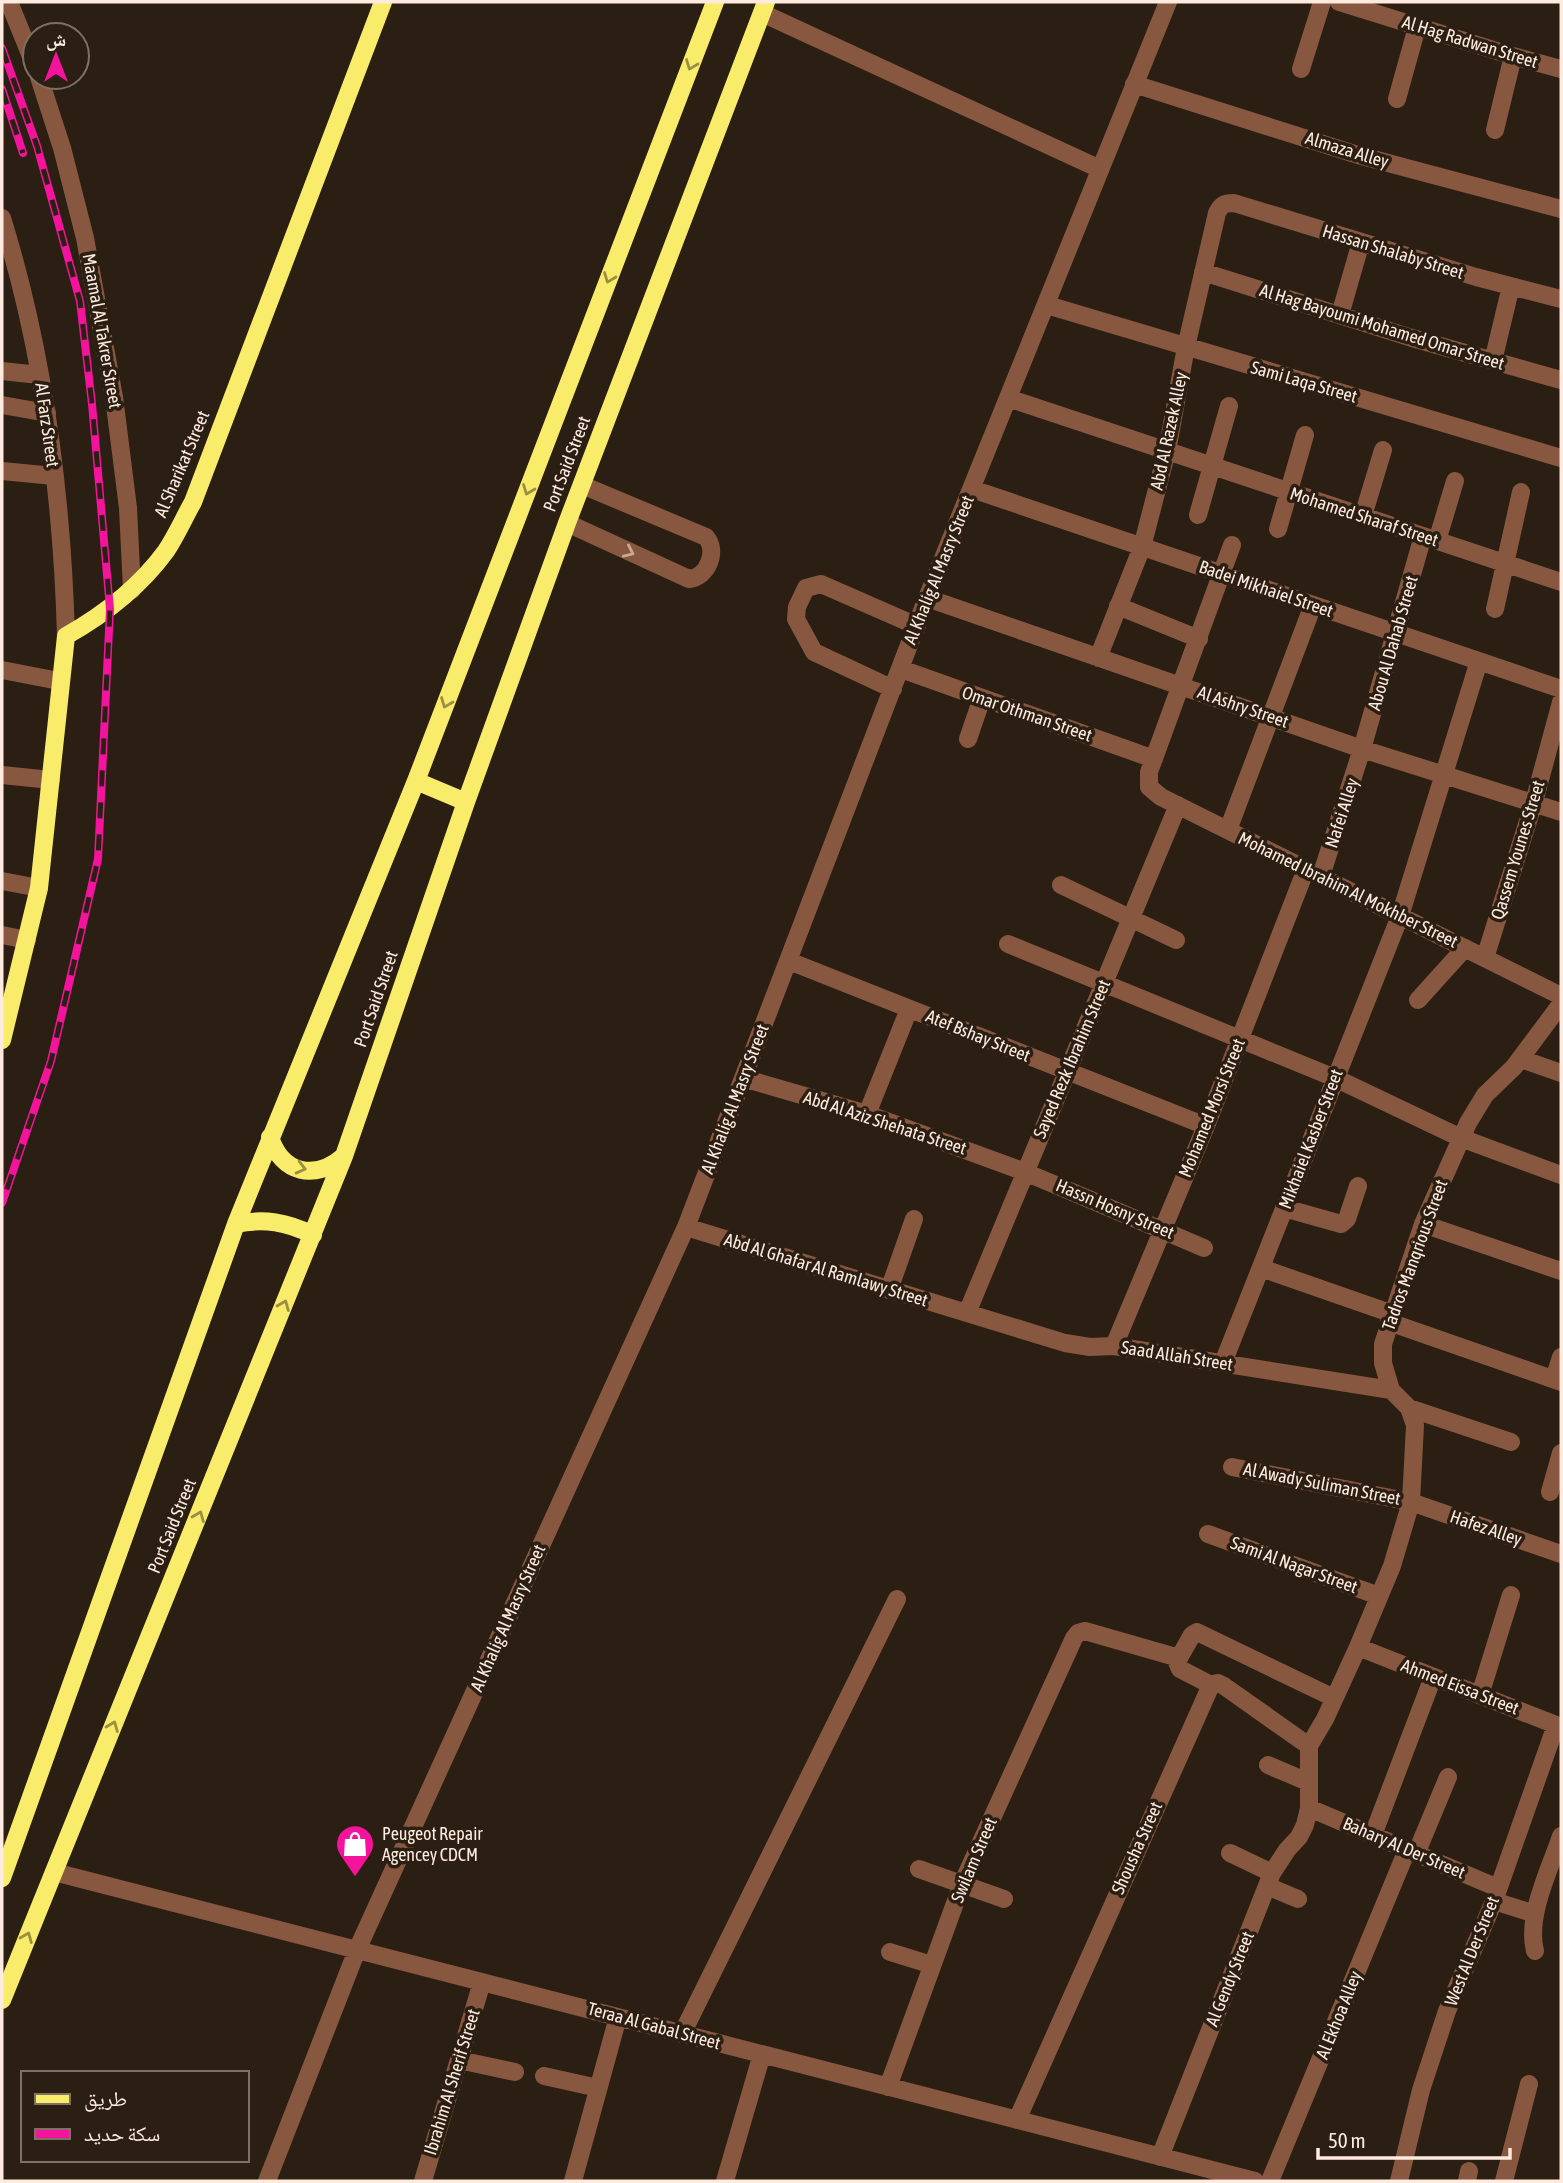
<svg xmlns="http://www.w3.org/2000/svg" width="1563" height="2183" font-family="'Asap Condensed','Noto Naskh Arabic',sans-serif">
  <rect width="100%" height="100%" fill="#2b1e12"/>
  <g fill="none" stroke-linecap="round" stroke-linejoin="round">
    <path stroke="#875740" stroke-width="18" d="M9,2L35,66
      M1339,2L1513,56L1561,69
      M762,13L1100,169
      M1301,69L1322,2
      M39,77L62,148L85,238L114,397L128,508L132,590
      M1134,84L1358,155L1561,209
      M1397,99L1417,27
      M1495,130L1513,56
      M2,218C44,353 62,496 66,636
      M1203,272L1412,338L1561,380
      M1047,305L1561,458
      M1340,315L1361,242
      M1493,361L1511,286
      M2,371L39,375
      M1008,398L1561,582
      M2,405L47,413
      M2,471L54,476
      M972,489L1561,689
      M1198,515L1229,406
      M1363,516L1383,450
      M567,523L689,579C708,577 718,551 706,537L582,485
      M1278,529L1305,435
      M1437,541L1455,481
      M1232,545L1149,772V787L1161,797L1561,996
      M927,598L1362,749L1561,812
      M1118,606L1199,639
      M1495,609L1521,492
      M1098,658L1142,547L1167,451L1186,347L1217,213C1221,205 1224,203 1234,203L1476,277L1561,299
      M901,669L1154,759
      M2,670L59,681
      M893,689L814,652L796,619L797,607L806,588L821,584L917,626
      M968,739L982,698
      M2,775L51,780
      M1228,830L1313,605
      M1321,876L1362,749L1423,536
      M2,881L39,888
      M1061,885L1176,940
      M2,935L27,940
      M1008,944L1335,1078L1461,1138L1561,1175
      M1485,958L1534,802L1561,702
      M789,961L1206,1126
      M1418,1000L1465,948
      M1521,1059L1561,1073
      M743,1078L867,1114L1025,1172L1204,1248
      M867,1114L909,1009
      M1284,1208L1341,1224L1347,1219L1358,1186
      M1423,1224L1561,1271
      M686,1227L1065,1343L1090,1347L1114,1346L1391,1390
      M1261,1268L1393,1314
      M889,1290L914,1219
      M967,1313L1178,805
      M1389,1322L1561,1382
      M1114,1346L1206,1126L1306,869
      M1223,1363L1400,916L1479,661
      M1554,1379L1561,1357
      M1409,1408L1511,1442
      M1232,1467L1411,1502L1561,1554
      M1550,1492L1561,1453
      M1208,1534L1379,1596
      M1358,1647L1561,1727
      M1179,1658L1177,1662L1180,1669L1211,1685
      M1480,1695L1511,1595
      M1268,1765L1308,1782
      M1309,1808L1498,1888
      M1373,1835L1433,1677
      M1230,1853L1272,1873
      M1416,1854L1448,1777
      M919,1869L1004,1899
      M54,1872L1255,2181
      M1267,1886L1298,1899
      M1494,1901L1535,1914
      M1535,1951C1526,1916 1550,1869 1561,1836
      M890,1952L932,1965
      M682,2034L897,1599
      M459,2060L515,2072
      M544,2076L598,2088
      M888,2087L962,1884L1074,1638L1078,1633L1085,1631L1179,1658L1192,1635L1197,1632L1334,1698
      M1017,2120L1211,1685L1218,1683L1224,1686L1309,1746
      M1160,2157L1272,1873L1287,1850L1299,1837L1305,1825L1309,1808V1746L1325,1719L1358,1647L1392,1566L1411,1502L1415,1425L1409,1408L1391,1390L1383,1363V1344L1423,1224L1468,1123L1485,1095L1514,1067L1561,1004
      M267,2181L357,1950L686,1227L927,598L1168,2
      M423,2181L482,1982
      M573,2181L618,2017
      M725,2181L762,2054
      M1270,2181L1407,1850
      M1399,2181L1421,2090L1447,2011L1494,1901L1556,1725
      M1467,2181L1469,2171
      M1504,2181L1529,2084"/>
    <path stroke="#f8ec6a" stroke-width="18" d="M416,781L466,802
      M2,1040L39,888L66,636C105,614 139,588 166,551C176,536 184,518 193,502L383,2
      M270,1137C282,1174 315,1181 344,1156
      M236,1224C264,1218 287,1222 313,1235
      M2,1878L236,1224L416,781L715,2
      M2,2000L344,1156L466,802L567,523L766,2"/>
    <defs>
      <path id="rail" d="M2,48L37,146L80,301L92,404L110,609L98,859L51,1061L2,1203
        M2,89L23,153"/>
    </defs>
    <use href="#rail" stroke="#f4139c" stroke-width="8"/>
    <use href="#rail" stroke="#2b1e12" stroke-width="5" stroke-dasharray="16" stroke-linecap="butt"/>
  </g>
  <defs><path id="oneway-chevron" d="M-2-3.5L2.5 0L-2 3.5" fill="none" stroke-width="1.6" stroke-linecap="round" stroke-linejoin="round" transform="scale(1.75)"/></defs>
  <g stroke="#9c8f42">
    <use href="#oneway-chevron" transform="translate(691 65) rotate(111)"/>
    <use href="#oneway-chevron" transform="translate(609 278) rotate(111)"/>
    <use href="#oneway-chevron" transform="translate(528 490) rotate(111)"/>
    <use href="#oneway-chevron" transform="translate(446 703) rotate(111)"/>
    <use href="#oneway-chevron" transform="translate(301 1168) rotate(14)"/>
    <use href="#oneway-chevron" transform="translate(284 1305) rotate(-68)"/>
    <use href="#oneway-chevron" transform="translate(199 1516) rotate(-68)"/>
    <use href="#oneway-chevron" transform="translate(113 1726) rotate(-68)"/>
    <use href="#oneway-chevron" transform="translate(27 1937) rotate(-68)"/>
  </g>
  <use stroke="#c8a897" href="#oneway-chevron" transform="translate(629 552) rotate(25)"/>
  <defs>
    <symbol id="shop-pin" viewBox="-11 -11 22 30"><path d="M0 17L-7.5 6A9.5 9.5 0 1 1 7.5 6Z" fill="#f4139c" stroke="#2b1e12"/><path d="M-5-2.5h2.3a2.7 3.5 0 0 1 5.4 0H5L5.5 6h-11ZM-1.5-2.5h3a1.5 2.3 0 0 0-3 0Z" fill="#fff"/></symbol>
  </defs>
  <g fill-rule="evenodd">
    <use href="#shop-pin" x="333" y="1822" width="44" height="60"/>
  </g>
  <g text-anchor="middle" stroke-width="7" stroke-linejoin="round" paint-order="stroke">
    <g font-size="18" fill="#feeade" stroke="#2b1e12">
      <text transform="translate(1470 42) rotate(17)" y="6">Al Hag Radwan Street</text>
      <text transform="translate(1347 150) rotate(17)" y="6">Almaza Alley</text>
      <text transform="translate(1393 252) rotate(17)" y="6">Hassan Shalaby Street</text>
      <text transform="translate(1382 327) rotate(17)" y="6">Al Hag Bayoumi Mohamed Omar Street</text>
      <text transform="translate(102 331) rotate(80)" y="6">Maamal Al Takrer Street</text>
      <text transform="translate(1304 382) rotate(16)" y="6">Sami Laqa Street</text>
      <text transform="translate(47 425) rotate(82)" y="6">Al Farz Street</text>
      <text transform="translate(1169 431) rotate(-78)" y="6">Abd Al Razek Alley</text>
      <text transform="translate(182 464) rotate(-67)" y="6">Al Sharikat Street</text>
      <text transform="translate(567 464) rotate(-69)" y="6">Port Said Street</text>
      <text transform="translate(1364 517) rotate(18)" y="6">Mohamed Sharaf Street</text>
      <text transform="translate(939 570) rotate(-68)" y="6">Al Khalig Al Masry Street</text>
      <text transform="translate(1266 589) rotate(19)" y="6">Badei Mikhaiel Street</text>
      <text transform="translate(1393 643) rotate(-74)" y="6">Abou Al Dahab Street</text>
      <text transform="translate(1243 707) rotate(19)" y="6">Al Ashry Street</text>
      <text transform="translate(1027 714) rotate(19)" y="6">Omar Othman Street</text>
      <text transform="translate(1342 813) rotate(-72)" y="6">Nafei Alley</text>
      <text transform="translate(1518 850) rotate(-73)" y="6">Qassem Younes Street</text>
      <text transform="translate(1348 890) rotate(26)" y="6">Mohamed Ibrahim Al Mokhber Street</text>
      <text transform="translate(376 999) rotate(-71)" y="6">Port Said Street</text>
      <text transform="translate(978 1036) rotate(22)" y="6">Atef Bshay Street</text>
      <text transform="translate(1072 1059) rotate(-67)" y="6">Sayed Rezk Ibrahim Street</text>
      <text transform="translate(735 1099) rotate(-69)" y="6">Al Khalig Al Masry Street</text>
      <text transform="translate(1212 1108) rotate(-68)" y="6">Mohamed Morsi Street</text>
      <text transform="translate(885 1123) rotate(18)" y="6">Abd Al Aziz Shehata Street</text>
      <text transform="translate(1311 1139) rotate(-69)" y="6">Mikhaiel Kasber Street</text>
      <text transform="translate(1115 1209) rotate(23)" y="6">Hassn Hosny Street</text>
      <text transform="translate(1415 1255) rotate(-70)" y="6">Tadros Manqrious Street</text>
      <text transform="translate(826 1270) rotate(17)" y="6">Abd Al Ghafar Al Ramlawy Street</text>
      <text transform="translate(1177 1356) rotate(9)" y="6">Saad Allah Street</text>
      <text transform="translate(1322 1484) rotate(11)" y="6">Al Awady Suliman Street</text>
      <text transform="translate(172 1526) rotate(-68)" y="6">Port Said Street</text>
      <text transform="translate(1486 1528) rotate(19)" y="6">Hafez Alley</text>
      <text transform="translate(1294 1565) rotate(20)" y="6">Sami Al Nagar Street</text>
      <text transform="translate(508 1618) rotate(-66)" y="6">Al Khalig Al Masry Street</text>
      <text transform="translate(1460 1687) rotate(21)" y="6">Ahmed Eissa Street</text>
      <text transform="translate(1137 1848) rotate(-66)" y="6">Shousha Street</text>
      <text transform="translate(1404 1848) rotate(23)" y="6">Bahary Al Der Street</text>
      <text transform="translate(974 1860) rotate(-67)" y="6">Swilam Street</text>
      <text transform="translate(1472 1951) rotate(-68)" y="6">West Al Der Street</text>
      <text transform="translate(1230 1979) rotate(-68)" y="6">Al Gendy Street</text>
      <text transform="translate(1339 2015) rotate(-68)" y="6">Al Ekhoa Alley</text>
      <text transform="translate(654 2026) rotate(15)" y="6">Teraa Al Gabal Street</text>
      <text transform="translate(452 2082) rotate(-73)" y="6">Ibrahim Al Sherif Street</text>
    </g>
    <g font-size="18" fill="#feeade" stroke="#2b1e12" text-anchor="start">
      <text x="382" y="1840">Peugeot Repair<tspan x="382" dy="21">Agencey CDCM</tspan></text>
    </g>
  </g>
  <rect width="1563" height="2183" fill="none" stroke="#feeade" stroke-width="7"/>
  <rect x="21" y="2071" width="228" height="91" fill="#2b1e12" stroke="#7f7064" stroke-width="2"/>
  <rect x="35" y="2094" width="35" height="10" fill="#f8ec6a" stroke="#7f7064" stroke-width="2"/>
  <text x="84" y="2106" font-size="21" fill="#feeade">طريق</text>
  <rect x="35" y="2129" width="35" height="10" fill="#f4139c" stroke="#7f7064" stroke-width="2"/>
  <text x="84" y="2141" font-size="21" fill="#feeade">سكة حديد</text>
  <g transform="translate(56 56)"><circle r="33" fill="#2b1e12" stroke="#7f7064" stroke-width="2"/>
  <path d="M0-5L12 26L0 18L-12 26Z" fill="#f4139c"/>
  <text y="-10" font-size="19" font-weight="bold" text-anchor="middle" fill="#feeade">ش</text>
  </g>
  <path d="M1318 2148v10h192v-10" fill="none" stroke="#feeade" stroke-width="3.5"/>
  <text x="1328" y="2148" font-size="21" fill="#feeade" stroke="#2b1e12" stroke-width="5" paint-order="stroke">50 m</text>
</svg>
